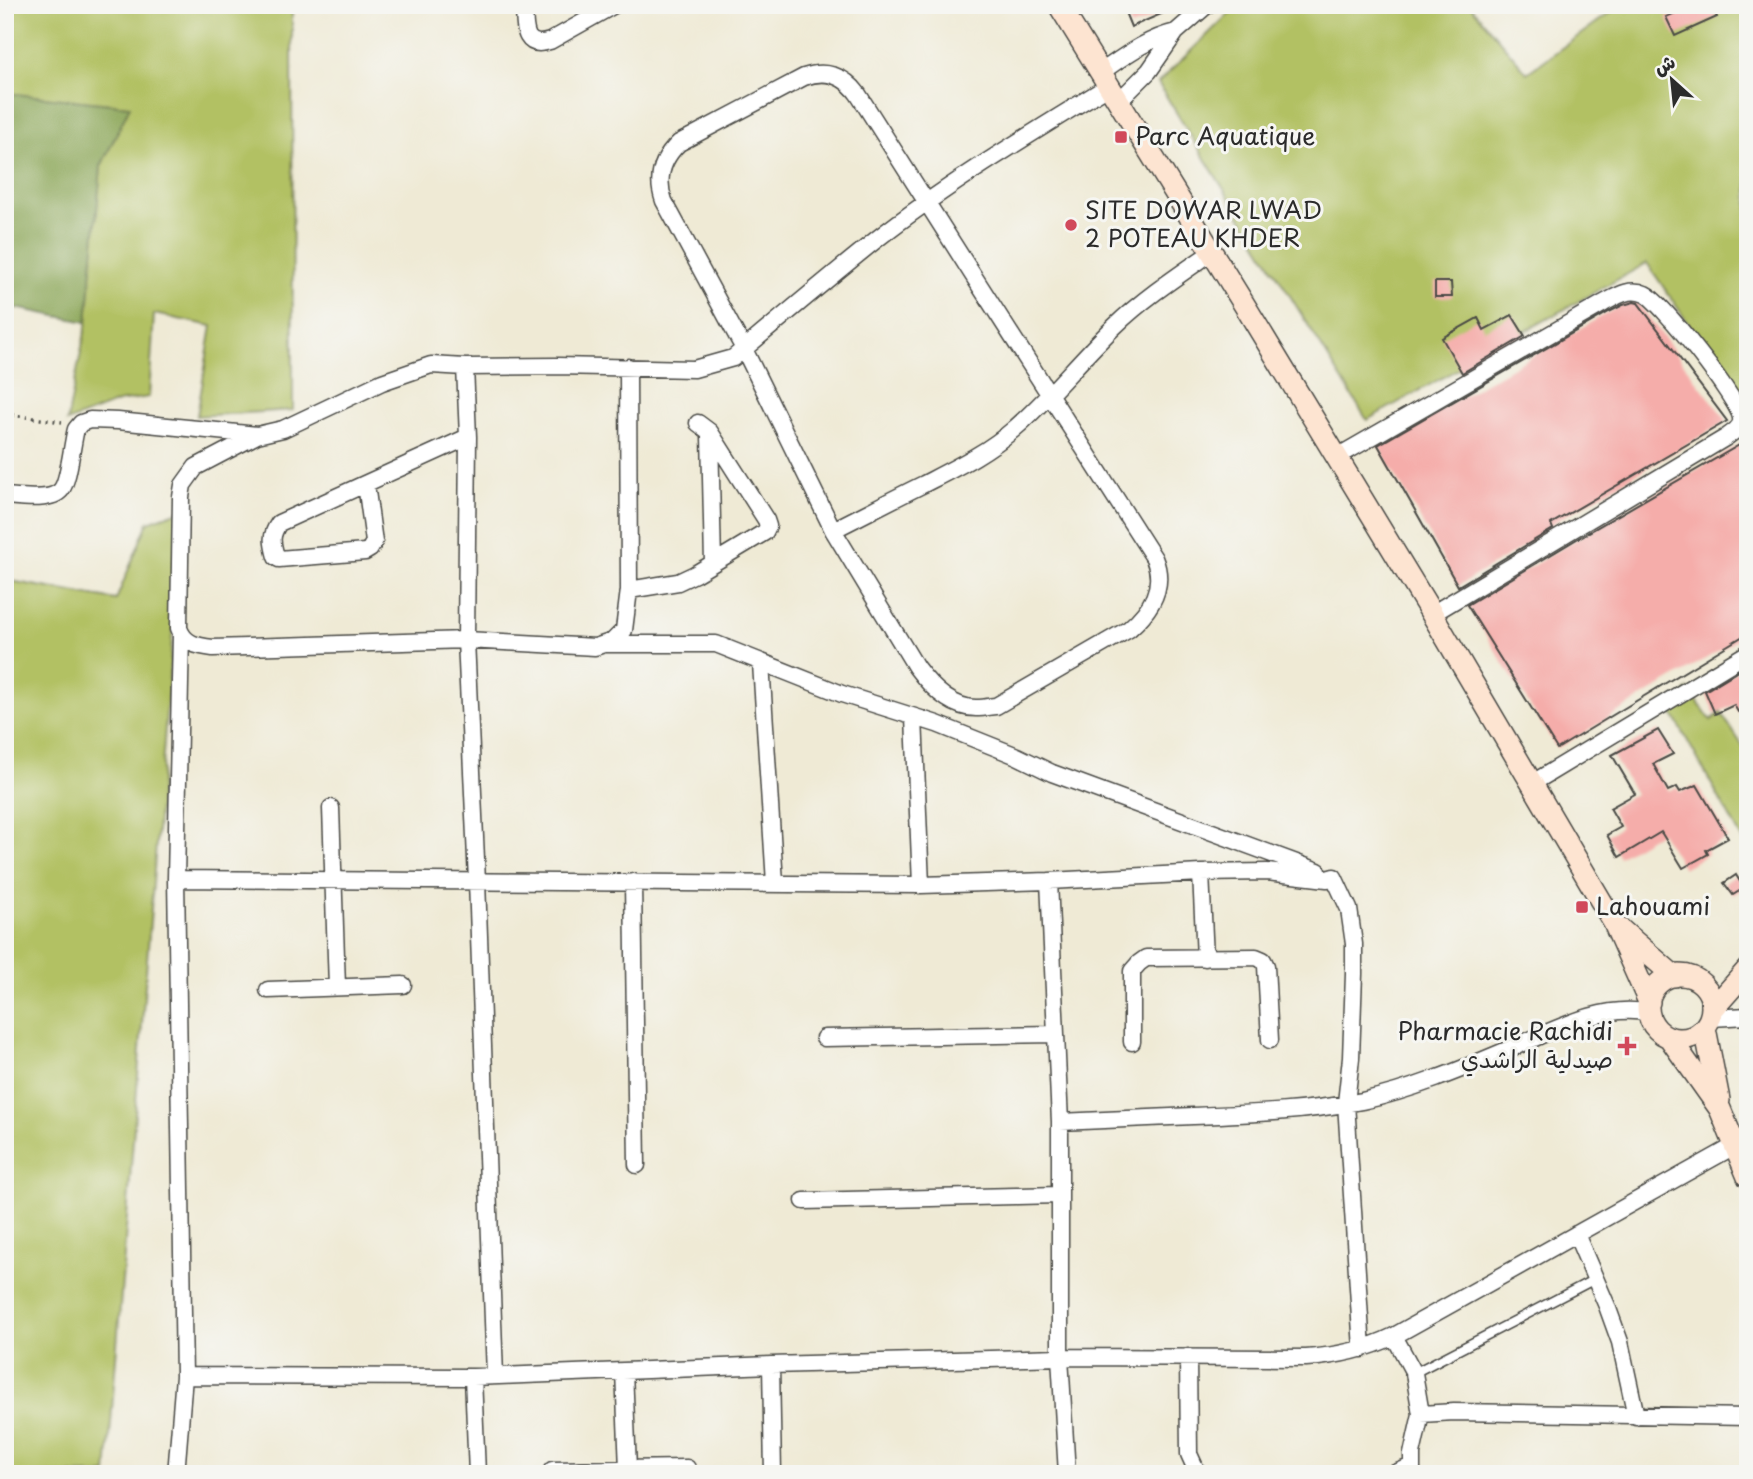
<svg xmlns="http://www.w3.org/2000/svg" width="1753" height="1479" font-family="'Playpen Sans','Playpen Sans Arabic',sans-serif">
  <rect width="100%" height="100%" fill="#f6f6f2"/>
  <filter id="ink" filterUnits="userSpaceOnUse"><feTurbulence type="fractalNoise" baseFrequency=".0143" numOctaves="2"/><feDisplacementMap in="SourceGraphic" scale="14" xChannelSelector="R" yChannelSelector="G"/><feConvolveMatrix kernelMatrix="1 2 1 2 8 2 1 2 1" color-interpolation-filters="sRGB"/></filter>
  <filter id="wash" filterUnits="userSpaceOnUse"><feTurbulence type="fractalNoise" baseFrequency=".00686" numOctaves="4" result="noise"/><feDisplacementMap in="SourceGraphic" scale="28" xChannelSelector="R" yChannelSelector="G"/><feGaussianBlur stdDeviation="1.57" result="paint"/><feColorMatrix in="noise" values="0 0 0 0 0 0 0 0 0 0 0 0 0 0 0 0 0 1.4 0 .05"/><feComposite in="paint" operator="in"/></filter>
  <g filter="url(#wash)">
    <rect width="100%" height="100%" fill="#efead5"/>
    <path fill="#b2c164" stroke="#6e7648" stroke-width="2" d="M5,5H292L293,410L197,416L212,326L154,314L149,397L118,402L67,422L87,322L101,166L130,106L5,93Z
      M1238,5H1470L1527,73L1621,5H1748V411L1647,263L1367,420L1158,83Z
      M182,510L107,1474H5V580L116,600L148,522Z
      M1688,689L1711,720L1721,713L1748,754V850L1670,709Z"/>
    <path fill="#8da75a" stroke="#5c6942" stroke-width="2" d="M5,93L130,106L101,166L87,322L5,306Z"/>
    <g id="blocks">
      <path fill="#f5adaa" d="M1122,5H1182L1131,27Z
        M1693,5H1711L1717,17L1675,36L1666,17Z
        M1435,282H1451L1452,297H1435Z
        M1634,302L1638,303L1727,421L1551,524L1553,529L1458,586L1378,445L1609,312L1623,305Z
        M1512,315L1525,336L1462,373L1442,338L1478,318L1484,330Z
        M1748,440V633L1557,749L1467,605L1577,539Z
        M1748,665V707L1738,712L1734,705L1715,714L1705,691Z
        M1658,730L1673,754L1653,764L1668,791L1677,787L1680,792L1697,785L1728,838L1706,850L1708,854L1683,868L1661,832L1619,857L1607,835L1621,827L1610,808L1635,794L1612,755Z
        M1736,875L1744,888L1733,895L1724,883Z"/>
    </g>
  </g>
  <g filter="url(#ink)">
    <use href="#blocks" fill-opacity="0" stroke="#484844" stroke-width="2"/>
    <g fill="none" stroke-linecap="round" stroke-linejoin="round">
      <defs>
        <path id="lane" d="M1414,1373L1595,1279"/>
        <path id="street" d="M524,5C525,26 522,50 550,41L614,5
          M1101,72C1126,55 1147,39 1176,32
          M1119,101L1149,71L1176,32L1207,5
          M465,367L468,437L466,640L477,881L495,1376
          M257,435L196,467L183,485L181,497L179,628C184,644 197,646 213,648L466,640L595,647L613,641L624,630L629,590L628,367
          M710,435L713,563
          M1337,457L1604,303C1617,296 1630,287 1645,294C1661,301 1739,400 1741,418C1743,427 1732,433 1725,438L1432,614
          M366,484L374,542L370,549L365,552L279,559L276,557C272,542 270,536 279,523L468,437
          M5,496C19,497 51,502 61,490C69,481 72,443 76,429L81,423L90,420L118,421L257,435L283,429L382,382L431,365L465,367L557,366L694,369L733,358L744,349C788,312 832,275 877,239C950,182 1031,134 1110,85
          M833,530L916,667C930,686 952,710 979,708C985,708 991,706 996,706L1129,629C1151,610 1166,587 1154,558C1055,404 956,249 858,94C845,76 826,69 804,77L679,143C661,160 656,179 664,201L744,349L833,530C863,515 893,499 924,484C955,468 988,452 1014,429C1051,397 1080,359 1115,326C1144,298 1179,275 1212,252
          M629,590L678,582L695,574L765,532L768,526L766,520L710,432L698,423
          M605,644H716L842,694L937,724L1017,756L1052,773L1318,871
          M761,663L775,883
          M914,717L921,885
          M1531,784L1748,653
          M331,808L337,987
          M1201,873L1205,958
          M176,879L921,885L1049,881L1201,873L1267,872L1327,879L1334,877L1349,909L1354,944V974L1351,1058L1346,1103L1362,1349
          M1049,881L1060,1122V1357L1067,1474
          M633,882L637,1165
          M268,990L403,985
          M1711,1018L1748,1016
          M824,1038L1056,1034
          M1132,1042V971L1139,963L1146,958L1256,957L1263,960L1266,966L1270,1040
          M1060,1122C1104,1120 1148,1118 1193,1116C1249,1114 1306,1112 1362,1101C1412,1090 1460,1070 1507,1050C1549,1033 1602,1002 1649,1013
          M804,1201L1059,1195
          M1576,1234L1607,1306L1620,1342L1636,1416
          M1394,1336L1414,1373L1421,1414
          M1188,1357L1189,1454L1198,1474
          M771,1365L773,1474
          M624,1371L628,1469
          M184,1376L473,1377L771,1365L1060,1357L1306,1358C1338,1356 1365,1350 1394,1336L1736,1145
          M473,1377L477,1474
          M552,1470L687,1468
          M176,1474L184,1376L176,879L181,633
          M1393,1474L1412,1466
          M1412,1474V1454L1421,1414L1454,1412L1748,1417"/>
        <path id="secondary" d="M1059,5L1242,301L1432,614L1614,923L1649,1002
          M1620,929L1674,976
          M1648 1007a32 32 0 1 1 64 0a32 32 0 1 1-64 0Z
          M1712,1010L1748,969
          M1705,1028L1719,1100
          M1669,1037L1720,1109L1748,1177"/>
      </defs>
      <use href="#lane" stroke="#484844" stroke-width="11"/>
      <use href="#street" stroke="#484844" stroke-width="19"/>
      <use href="#secondary" stroke="#484844" stroke-width="24"/>
      <path stroke="#484844" stroke-width="3.5" stroke-dasharray="2 5" stroke-linecap="butt" d="M5,414L62,422"/>
      <use href="#lane" stroke="#fff" stroke-width="8"/>
      <use href="#street" stroke="#fff" stroke-width="16"/>
      <use href="#secondary" stroke="#fde4d1" stroke-width="21"/>
    </g>
  </g>
  <g fill="#d1495b" stroke="#f6f6f2" stroke-width="2.5">
    <rect x="1114" y="130" width="14" height="14" rx="3.5"/>
    <circle cx="1071" cy="225" r="7"/>
    <rect x="1575" y="900" width="14" height="14" rx="3.5"/>
    <path d="M1623.5 1035.5h7v7h7v7h-7v7h-7v-7h-7v-7h7z"/>
  </g>
  <g text-anchor="middle" stroke-width="6" stroke-linejoin="round" paint-order="stroke">
    <g font-size="24" fill="#2b2b2b" stroke="#f6f6f2" text-anchor="start">
      <text x="1135" y="145">Parc Aquatique</text>
      <text x="1085" y="219">SITE DOWAR LWAD<tspan x="1085" dy="28">2 POTEAU KHDER</tspan></text>
      <text x="1596" y="915">Lahouami</text>
      <text x="1613" y="1040" text-anchor="end">Pharmacie Rachidi<tspan x="1613" dy="28">صيدلية الراشدي</tspan></text>
    </g>
  </g>
  <rect width="1753" height="1479" fill="none" stroke="#f6f6f2" stroke-width="28"/>
  <g transform="translate(1672 80) rotate(333)" stroke="#f6f6f2" stroke-width="5" paint-order="stroke">
  <path d="M0-5L12 26L0 18L-12 26Z" fill="#2b2b2b"/>
  <text y="-10" font-size="19" font-weight="bold" text-anchor="middle" fill="#2b2b2b">ش</text>
  </g>
</svg>
